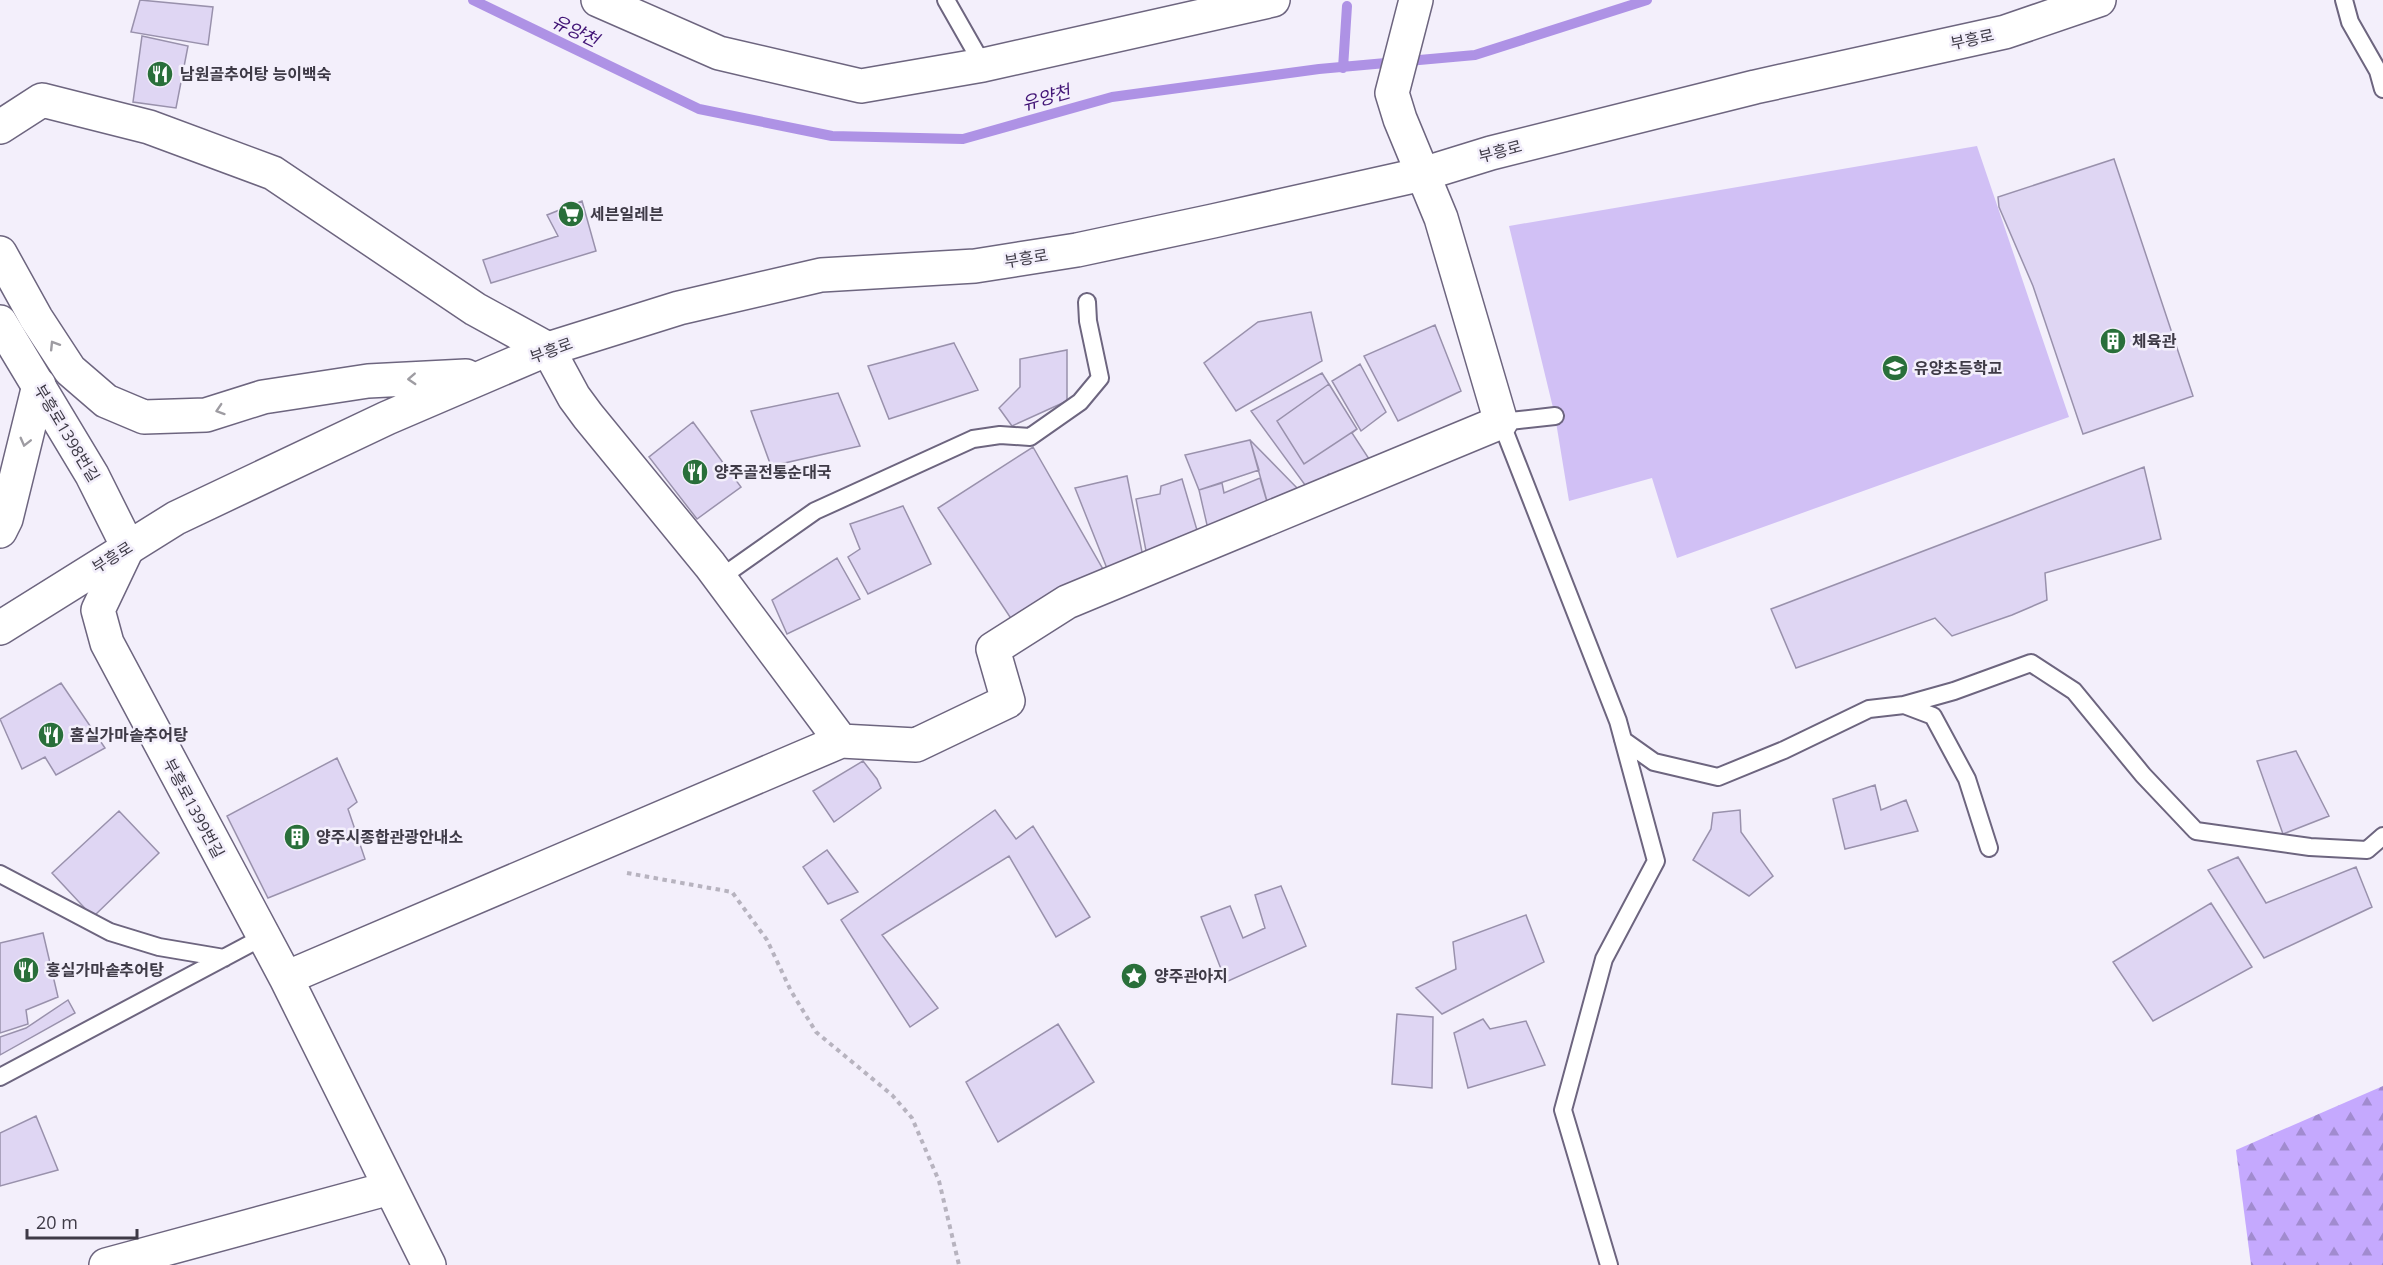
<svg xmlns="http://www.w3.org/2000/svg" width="2383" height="1265" font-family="'Open Sans','Noto Sans KR',sans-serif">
  <defs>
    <pattern id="forest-firs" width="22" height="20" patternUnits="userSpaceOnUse" patternTransform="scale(1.5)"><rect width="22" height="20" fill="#c5a9fe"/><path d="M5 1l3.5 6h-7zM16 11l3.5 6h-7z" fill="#a18bcf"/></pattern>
  </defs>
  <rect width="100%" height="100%" fill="#f3effb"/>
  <path fill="url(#forest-firs)" d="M2383,1086V1265H2251L2236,1150Z"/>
  <path fill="#d1c0f5" d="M1977,146L2069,417L1677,558L1652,478L1569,501L1555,416L1509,226Z"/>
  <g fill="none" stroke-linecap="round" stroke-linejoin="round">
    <path stroke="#ae92e5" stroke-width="10" d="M473,0L699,109L832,136L963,139L1112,97L1319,69L1475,55L1647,0
      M1343,68L1347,6"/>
  </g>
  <path fill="#dfd6f3" stroke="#9991ac" stroke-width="1.5" d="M140,0L213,7L208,45L131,32Z
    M142,36L188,46L176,108L133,102Z
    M2114,159L2193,396L2083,434L2033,286L1999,207L1998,197Z
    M582,201L596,251L491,283L483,260L558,236L547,215Z
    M1311,312L1322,361L1236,411L1204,363L1258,322Z
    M1435,325L1461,391L1398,421L1364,356Z
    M954,343L978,390L889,419L868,366Z
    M1067,350V401L1012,426L999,408L1020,387V359Z
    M1360,364L1386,412L1361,431L1332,381Z
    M1322,373L1357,429L1352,433L1371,462L1336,482L1329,474L1308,489L1251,411Z
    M1329,384L1357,429L1304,464L1277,421Z
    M838,393L860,446L771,466L751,411Z
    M693,422L741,487L697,519L649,457Z
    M1250,440L1259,470L1199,490L1185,455Z
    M1250,440L1301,492L1270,512Z
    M1033,447L1108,578L1014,623L938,508Z
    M2144,467L2161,539L2045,573L2047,600L2012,615L1952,636L1935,618L1796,668L1771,609Z
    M1127,476L1144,562L1110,576L1075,488Z
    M1260,478L1270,512L1210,538L1199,490L1222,483L1224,493Z
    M1182,479L1199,537L1147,556L1136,499L1160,494L1161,486Z
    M903,506L931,564L868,594L848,557L860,549L850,524Z
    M837,558L860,599L787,634L772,600Z
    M61,683L105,748L56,775L45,757L22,769L0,719Z
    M2296,751L2329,816L2283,834L2257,761Z
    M337,758L357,802L348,809L365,859L268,898L227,816Z
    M863,761L877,779L881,788L834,822L813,791Z
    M1875,785L1881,810L1906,800L1918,831L1845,849L1833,799Z
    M995,810L1016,839L1033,826L1090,917L1056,937L1009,856L882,935L938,1008L910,1027L841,920Z
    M1740,810L1741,832L1773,876L1749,896L1693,860L1711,829L1713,813Z
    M119,811L159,853L93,917L52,873Z
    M827,850L858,892L828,904L803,867Z
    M2238,857L2266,903L2356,867L2372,907L2264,958L2208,870Z
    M1281,886L1306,946L1226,982L1201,917L1230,906L1243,938L1265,928L1255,895Z
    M2211,903L2252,967L2153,1021L2113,962Z
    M1526,915L1544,962L1442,1014L1416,988L1456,969L1453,942Z
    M43,933L58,997L26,1010L28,1024L0,1033V943Z
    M68,1000L75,1013L0,1055V1037L26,1028Z
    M1397,1014L1433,1017L1432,1088L1392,1084Z
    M1483,1019L1490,1029L1526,1021L1545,1065L1468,1088L1454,1033Z
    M1058,1024L1094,1082L998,1142L966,1082Z
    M36,1116L58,1170L0,1186V1133Z"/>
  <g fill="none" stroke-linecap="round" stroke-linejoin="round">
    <defs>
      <path id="service" d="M946,0L983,65
        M2344,0L2350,22L2378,71L2383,89
        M1555,416L1501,422L1618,721L1656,861L1604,959L1563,1110L1609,1265
        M720,578L815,511L973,439L1000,435L1030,437L1080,402L1100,378L1088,321L1087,302
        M1904,705L1933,716L1967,779L1989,848
        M1623,740L1654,762L1718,777L1784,750L1869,709L1904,705L1954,691L2031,663L2074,691L2143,775L2196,831L2310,847L2367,850L2383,836
        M0,874L110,932L159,947L224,958
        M0,1077L263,937"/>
      <path id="minor" d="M598,0L719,53L861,86L983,65L1273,0
        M0,127L42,100L149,127L273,173L475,309L548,349L574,397L588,416L710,565L841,741
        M128,547L98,610L107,643L286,978L429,1265
        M286,978L841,741L916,745L1008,701L993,649L1067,602L1501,422L1441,218L1400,119L1392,93L1416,0
        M106,1265L390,1188"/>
      <path id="tertiary" d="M0,322L92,475L128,547"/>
      <path id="secondary" d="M0,253L36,318L70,370L106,401L144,417L206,415L263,397L368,381L466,376
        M0,531L6,519L39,385
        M0,628L176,518L387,418L548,349L679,308L821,275L975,266L1077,250L1213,221L1423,174L1491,153L1755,87L2005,32L2099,0"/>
    </defs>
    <use href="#service" stroke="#6d657f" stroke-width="20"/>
    <use href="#minor" stroke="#6d657f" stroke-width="36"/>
    <use href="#tertiary" stroke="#6d657f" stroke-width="36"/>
    <use href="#secondary" stroke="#6d657f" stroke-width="36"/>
    <path stroke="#b7b3bf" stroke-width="4" stroke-dasharray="4.5 4.5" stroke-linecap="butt" d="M627,873L732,892L767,940L791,991L816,1032L892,1095L912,1118L939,1181L959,1265"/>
    <use href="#service" stroke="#fff" stroke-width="16"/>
    <use href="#minor" stroke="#fff" stroke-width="33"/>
    <use href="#tertiary" stroke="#fff" stroke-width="33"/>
    <use href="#secondary" stroke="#fff" stroke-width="33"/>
  </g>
  <defs><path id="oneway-chevron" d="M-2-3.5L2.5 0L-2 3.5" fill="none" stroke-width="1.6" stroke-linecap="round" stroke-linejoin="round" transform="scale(1.5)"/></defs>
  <g stroke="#9e9ca2">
    <use href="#oneway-chevron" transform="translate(54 345) rotate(-122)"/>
    <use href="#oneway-chevron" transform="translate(412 379) rotate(177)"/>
    <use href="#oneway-chevron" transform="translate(220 410) rotate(162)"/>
    <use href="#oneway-chevron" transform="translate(25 442) rotate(104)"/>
  </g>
  <defs>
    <symbol id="restaurant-disc" viewBox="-11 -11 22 22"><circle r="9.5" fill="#296f3a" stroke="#f3effb"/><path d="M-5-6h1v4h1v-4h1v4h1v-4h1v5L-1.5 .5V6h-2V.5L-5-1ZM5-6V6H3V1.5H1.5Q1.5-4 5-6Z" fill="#fff"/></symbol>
    <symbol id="supermarket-disc" viewBox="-11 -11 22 22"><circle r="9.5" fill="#296f3a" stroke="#f3effb"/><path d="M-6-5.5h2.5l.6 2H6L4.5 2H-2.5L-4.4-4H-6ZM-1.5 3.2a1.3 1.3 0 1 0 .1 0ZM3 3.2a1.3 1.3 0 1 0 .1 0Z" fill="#fff"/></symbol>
    <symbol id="building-disc" viewBox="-11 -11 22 22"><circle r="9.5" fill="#296f3a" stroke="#f3effb"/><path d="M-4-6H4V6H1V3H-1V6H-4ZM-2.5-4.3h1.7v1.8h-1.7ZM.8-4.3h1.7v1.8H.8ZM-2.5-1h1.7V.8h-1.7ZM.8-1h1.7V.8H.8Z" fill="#fff"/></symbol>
    <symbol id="school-disc" viewBox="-11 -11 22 22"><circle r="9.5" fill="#296f3a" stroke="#f3effb"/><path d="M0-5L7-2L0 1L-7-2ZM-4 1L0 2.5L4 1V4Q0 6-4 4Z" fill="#fff"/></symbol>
    <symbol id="sight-disc" viewBox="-11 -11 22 22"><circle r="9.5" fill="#296f3a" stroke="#f3effb"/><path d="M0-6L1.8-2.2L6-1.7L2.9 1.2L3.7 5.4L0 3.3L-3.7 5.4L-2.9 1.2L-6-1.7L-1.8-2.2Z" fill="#fff"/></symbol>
  </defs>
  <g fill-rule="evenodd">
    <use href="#restaurant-disc" x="145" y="59" width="30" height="30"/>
    <use href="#supermarket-disc" x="556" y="199" width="30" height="30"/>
    <use href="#building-disc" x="2098" y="326" width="30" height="30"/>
    <use href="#school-disc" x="1880" y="353" width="30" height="30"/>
    <use href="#restaurant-disc" x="680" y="457" width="30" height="30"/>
    <use href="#restaurant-disc" x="36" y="720" width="30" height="30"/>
    <use href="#building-disc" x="282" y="822" width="30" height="30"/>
    <use href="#restaurant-disc" x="11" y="955" width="30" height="30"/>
    <use href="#sight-disc" x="1119" y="961" width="30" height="30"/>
  </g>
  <g text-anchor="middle" stroke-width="5" stroke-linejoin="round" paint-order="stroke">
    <g font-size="16" fill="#3e3a46" stroke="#f3effb">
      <text transform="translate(1972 39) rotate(-12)" y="6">부흥로</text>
      <text transform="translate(1500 151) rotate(-15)" y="6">부흥로</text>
      <text transform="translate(1026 258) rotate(-9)" y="6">부흥로</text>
      <text transform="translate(551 350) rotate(-20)" y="6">부흥로</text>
      <text transform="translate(67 433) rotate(59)" y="6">부흥로1398번길</text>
      <text transform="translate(112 557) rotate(-32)" y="6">부흥로</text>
      <text transform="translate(194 808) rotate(62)" y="6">부흥로1399번길</text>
    </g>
    <g font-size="16" font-weight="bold" fill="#3e3a46" stroke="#f3effb" text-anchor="start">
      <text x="180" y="80">남원골추어탕 능이백숙</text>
      <text x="590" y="220">세븐일레븐</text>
      <text x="2132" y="347">체육관</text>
      <text x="1914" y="374">유양초등학교</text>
      <text x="714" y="478">양주골전통순대국</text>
      <text x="70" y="741">홈실가마솥추어탕</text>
      <text x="316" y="843">양주시종합관광안내소</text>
      <text x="46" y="976">홍실가마솥추어탕</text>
      <text x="1154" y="982">양주관아지</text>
    </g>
    <g font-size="18" font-style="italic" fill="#421576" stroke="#f3effb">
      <text transform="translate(575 31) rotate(26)" y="6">유양천</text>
      <text transform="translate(1046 98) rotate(-16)" y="6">유양천</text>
    </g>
  </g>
  <path d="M27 1229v9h110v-9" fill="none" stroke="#3e3a46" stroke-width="3"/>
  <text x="36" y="1229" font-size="18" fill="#3e3a46" stroke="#f3effb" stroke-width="4.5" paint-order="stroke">20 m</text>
</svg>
